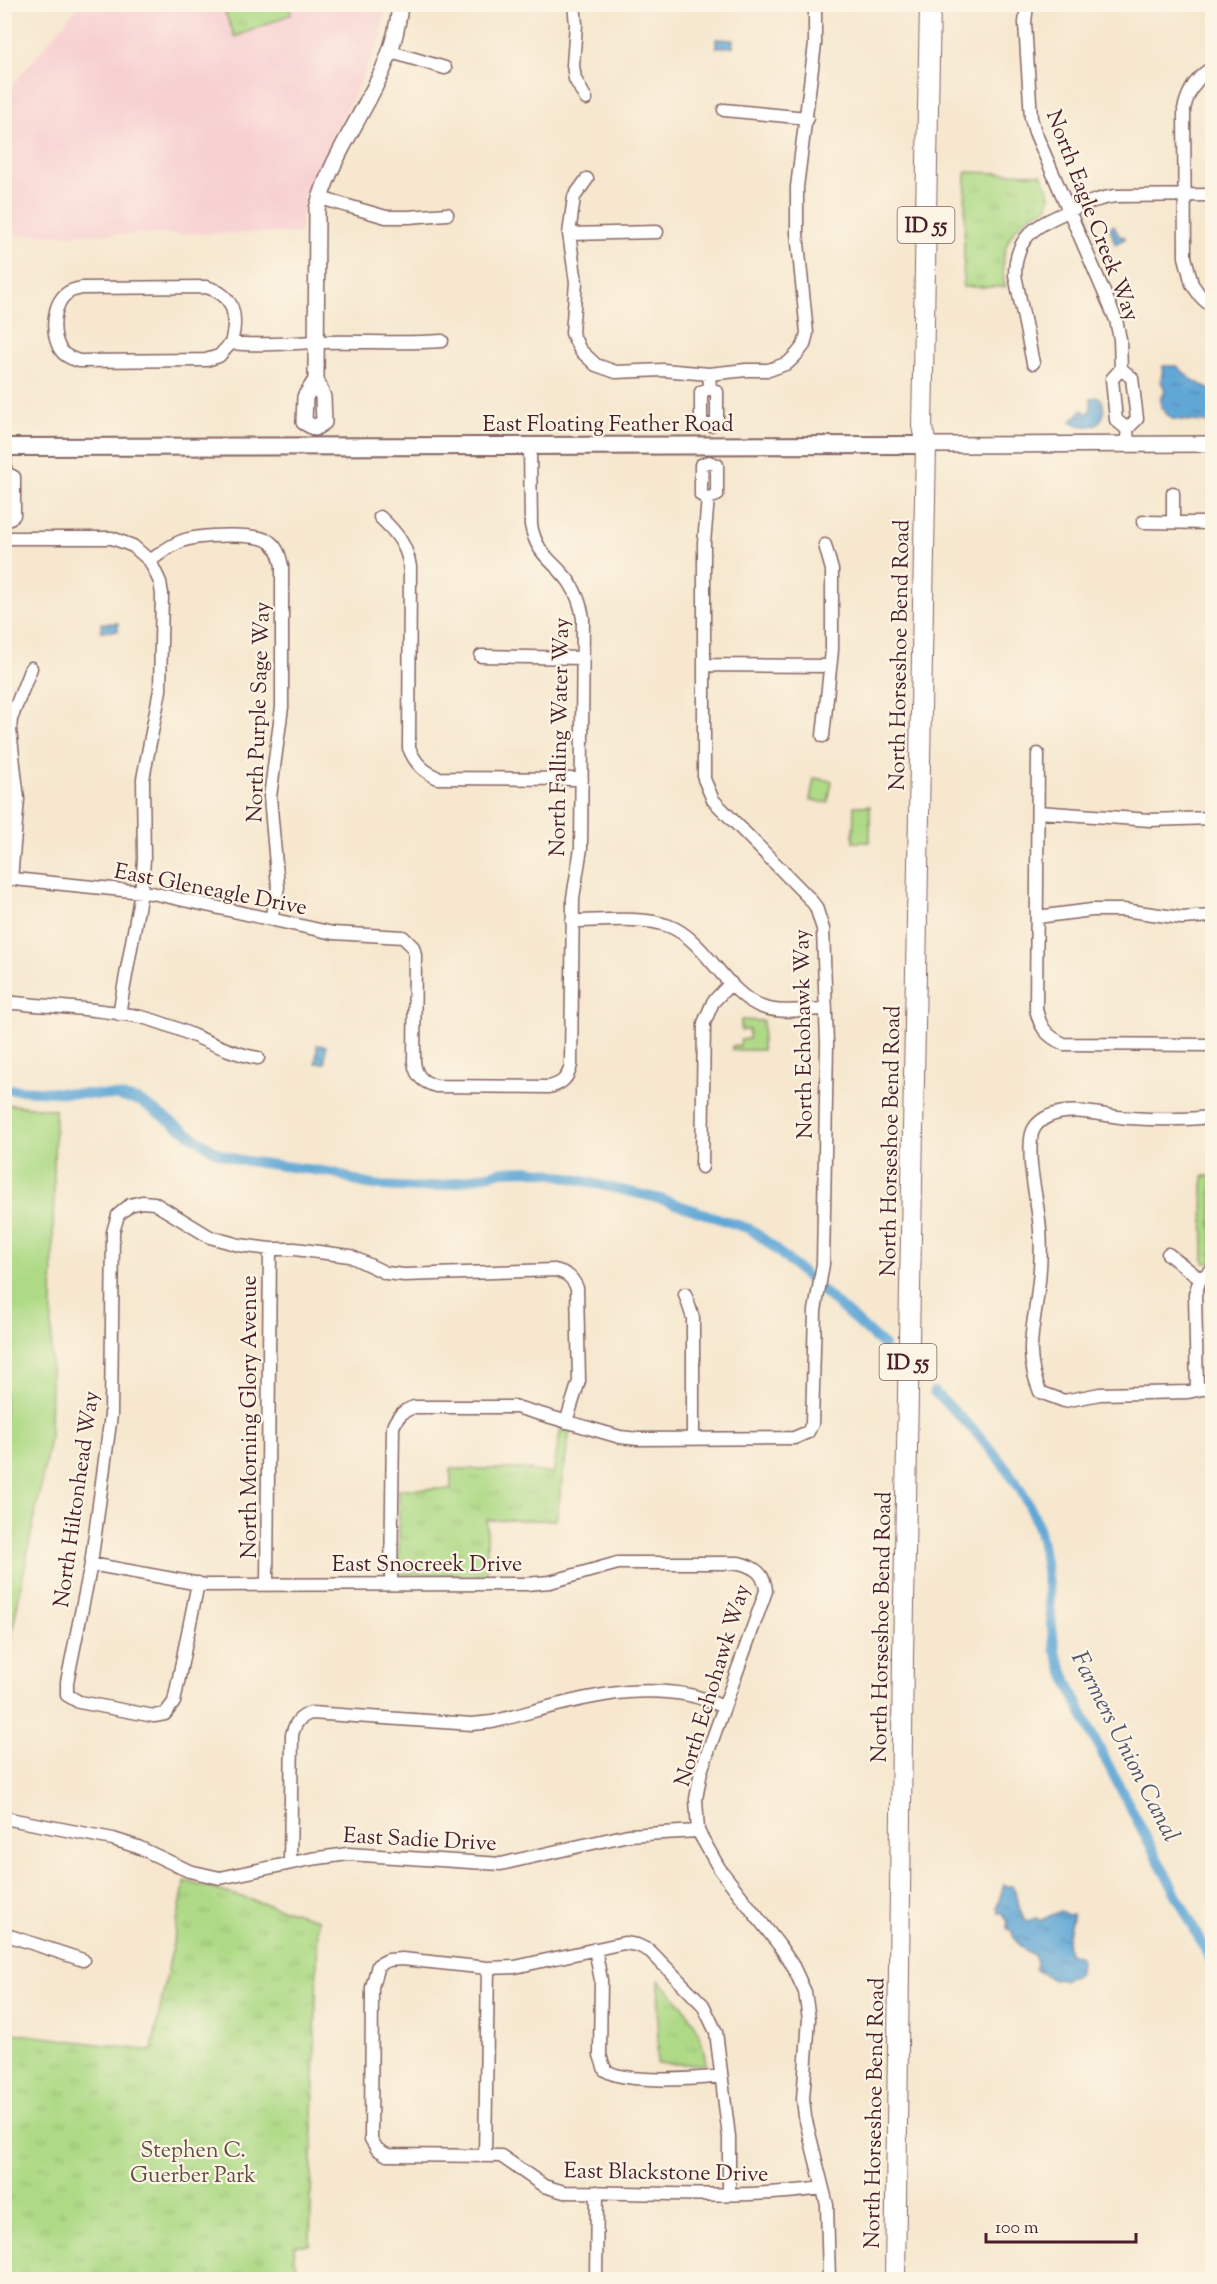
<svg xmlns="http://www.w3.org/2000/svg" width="1217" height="2284" font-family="'Sorts Mill Goudy',serif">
  <defs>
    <pattern id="park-tufts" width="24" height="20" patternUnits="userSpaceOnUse" patternTransform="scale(1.5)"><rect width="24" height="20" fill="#aeda86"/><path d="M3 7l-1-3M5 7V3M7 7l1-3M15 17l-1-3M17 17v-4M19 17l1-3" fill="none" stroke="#97bb74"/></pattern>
    <pattern id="water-ripples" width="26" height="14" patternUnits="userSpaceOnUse" patternTransform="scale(1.5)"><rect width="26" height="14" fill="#60a7d6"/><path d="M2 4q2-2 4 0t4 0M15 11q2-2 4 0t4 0" fill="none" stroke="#5187ae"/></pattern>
  </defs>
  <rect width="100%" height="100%" fill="#fcf5e5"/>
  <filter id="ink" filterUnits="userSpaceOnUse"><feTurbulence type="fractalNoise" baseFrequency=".0167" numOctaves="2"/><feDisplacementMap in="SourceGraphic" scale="12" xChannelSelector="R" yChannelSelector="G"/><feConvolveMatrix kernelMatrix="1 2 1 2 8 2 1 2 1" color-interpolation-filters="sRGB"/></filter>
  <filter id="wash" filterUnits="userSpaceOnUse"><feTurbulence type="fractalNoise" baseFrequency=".008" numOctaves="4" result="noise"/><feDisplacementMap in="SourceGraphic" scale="24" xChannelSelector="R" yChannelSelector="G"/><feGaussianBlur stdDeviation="1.35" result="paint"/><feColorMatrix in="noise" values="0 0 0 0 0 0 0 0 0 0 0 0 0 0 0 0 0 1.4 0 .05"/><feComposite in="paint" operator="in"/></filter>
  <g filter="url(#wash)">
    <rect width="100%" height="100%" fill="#f6e7ce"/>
    <path fill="#f7cfd1" d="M79,5H386L380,40L307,192L301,216V233L5,235V94Z"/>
    <path fill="#aeda86" stroke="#7c7c58" stroke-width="1.5" d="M814,778L832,781L828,803L810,800Z
      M854,806H870V842H853Z
      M741,1020L763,1021L762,1050H732V1046H740L741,1040L749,1039V1030H741Z
      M5,1104L55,1110L50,1438L9,1648L6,1679H4Z"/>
    <path fill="url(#park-tufts)" stroke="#7c7c58" stroke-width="1.5" d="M222,5L277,4L290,7L291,14L235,37Z
      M966,172L1041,174C1046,185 1054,195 1047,207C1041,211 1033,213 1027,218C1004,235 1000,261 1005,287H963Z
      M1203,1176H1212V1263H1204Z
      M561,1427L570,1430L556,1520H487V1575L404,1574L399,1571V1489H451V1469H522L553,1474Z
      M185,1881L318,1919L310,2245H295L294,2259L303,2279H5V2032L152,2051Z
      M659,1980C686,2008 701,2023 706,2064H657Z"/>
    <path fill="url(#water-ripples)" stroke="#556380" stroke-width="1.5" d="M716,39L733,40V47H716Z
      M1114,225L1119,236L1125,237V239L1115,244L1110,228Z
      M1163,366H1177L1191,379L1212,391V423L1172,419L1161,408V397L1165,390L1161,381Z
      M1098,397L1102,400C1103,405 1105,411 1103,416C1098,429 1081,428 1071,421L1082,410L1088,414L1091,409V398Z
      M101,623H118V631H101Z
      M317,1045L326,1046L325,1063H316Z
      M1004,1884L1007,1886H1012C1018,1894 1018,1898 1019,1907C1020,1911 1024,1917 1027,1921L1037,1918L1039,1921L1060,1911L1068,1915L1072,1914L1073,1919L1071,1921L1067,1939L1069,1953L1080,1957L1079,1973L1075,1977H1069L1064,1980L1058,1978L1053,1980L1035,1969L1036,1963L1034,1955C1022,1949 1015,1943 1011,1930L1007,1929V1924L1009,1921L1006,1920L1003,1913H999L997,1907Z"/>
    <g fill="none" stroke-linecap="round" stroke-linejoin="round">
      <path stroke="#60a7d6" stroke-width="10" d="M4,1089L118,1096L140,1101L218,1153L239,1160L335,1173L362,1183L381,1186L419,1188L446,1185L503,1171L526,1170L549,1173L661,1199L750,1229L771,1245L884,1346
        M934,1392C973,1427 1025,1480 1039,1531C1049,1570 1049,1612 1055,1651L1074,1696L1093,1736L1212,1963"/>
    </g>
  </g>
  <g filter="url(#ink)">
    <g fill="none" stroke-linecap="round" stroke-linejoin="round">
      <defs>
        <path id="minor" d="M574,4L576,24L573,65L575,79L586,99
          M1027,4L1025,23L1031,118L1035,132L1116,320L1120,339L1121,369
          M391,52L445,68
          M1212,68C1196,77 1188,92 1184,109L1185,257L1192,284L1201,297L1212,307
          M724,110L807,118
          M587,179L574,197L569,234L576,282L572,333L580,350L596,365L616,372L663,370L709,374
          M320,198L386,217H409L447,214
          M569,234L657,232
          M231,343C238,316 235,295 206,287L82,288C78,289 72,290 69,292C52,302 51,333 60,349C64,356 72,359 79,361L206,360L219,356L231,343C264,347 292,342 324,342C364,341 403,344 442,341
          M1033,363L1015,275C1015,235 1037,225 1071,210C1085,204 1099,198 1115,196L1212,195
          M710,388L709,374L746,370H769L788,363L797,354L804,345L807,333L797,233V187L815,44V4
          M710,388L717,392V422L710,425L701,423V392Z
          M1127,429L1116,420L1112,379L1121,369L1132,378L1137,419L1127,429L1128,444
          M5,447V471
          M709,462L717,465V495L708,498L701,495V465Z
          M4,472L14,477V515L5,522
          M1173,493V522
          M380,517C396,532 407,545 410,567L409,748C415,763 423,771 438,778L582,779
          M1143,522L1212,523
          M4,538H112L133,546L150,561C160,554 170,545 182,541C198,535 256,532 270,542C278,548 280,557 282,566V707L270,797L278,887L271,919
          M481,656L583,658
          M704,665L830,666
          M823,736L832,650V570L825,545
          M1038,754L1036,1009C1040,1027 1046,1036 1064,1044L1212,1045
          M1038,812L1150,820L1212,818
          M4,878L152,893L333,933L403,937L413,947L415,955L414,1062C416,1076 422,1082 436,1086L549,1087C562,1084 568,1078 571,1065L573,898L581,848L583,618C581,605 577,594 570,583C554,560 537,557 531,525L530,446
          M11,879L18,799L10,730L11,719L31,668
          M1037,917L1092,910H1123L1182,918L1212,916
          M572,921C601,921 642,916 669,926C706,940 725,993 762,1007C781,1014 807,1009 826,1009
          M4,1002C50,1007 97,1008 141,1017C182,1026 217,1051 258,1058
          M119,1014L141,892L144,860L143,779L160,690L162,594L160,582L150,561
          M1212,1117C1185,1120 1158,1120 1130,1118C1105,1117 1074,1105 1049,1116C1039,1121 1032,1127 1031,1139C1028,1170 1038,1200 1040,1230C1042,1253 1040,1276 1037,1298C1032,1335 1025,1355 1040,1392L1064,1401L1100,1394L1188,1392L1212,1387
          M702,1167L704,1023L713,1002L731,983
          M1168,1254L1200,1279L1212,1270
          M685,1294L693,1318V1439
          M1197,1390L1195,1294L1200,1279
          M91,1564L205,1585L526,1584L550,1582L618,1563H739C755,1567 765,1574 766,1591L701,1771L696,1799L698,1831L719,1868L779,1945L793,1966L805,1992L809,2019L803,2099L805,2117L827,2205L829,2280
          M198,1583L174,1702L165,1714L154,1716L79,1702L67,1695V1682L91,1564L111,1415L113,1232L118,1215L130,1205L142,1202L154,1203L210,1237L239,1245L270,1249H295L350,1256L386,1273L404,1275L555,1270C567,1273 572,1277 577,1288L579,1381L566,1422
          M267,1584L270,1249
          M391,1584L393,1427C397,1416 403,1411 414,1407H516L620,1437L638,1439L794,1438L808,1432L812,1424L815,1311L823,1264L827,1044L823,929L816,907L809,898L713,800L704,779V543L708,498
          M4,1818L113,1839L138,1847L189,1871L220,1878L311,1859L348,1854L501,1864L628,1835L698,1831
          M290,1863L292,1735C295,1723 299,1717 311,1713L472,1724L492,1722C556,1706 621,1682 689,1695C701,1697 713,1703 724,1707
          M4,1934L83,1960
          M595,1949L601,1980L600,2055L605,2070C624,2084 697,2079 721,2076
          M485,2155L488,1968
          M729,2194V2137L716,2032L703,2005L650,1951L637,1945L624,1943L515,1967L488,1968L402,1959L388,1960L378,1965L372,1987L371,2139L377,2149L387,2155L501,2156L544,2186L564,2192C649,2192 737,2200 822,2188
          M596,2280L597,2192"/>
        <path id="tertiary" d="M316,380L317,209C335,138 395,81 400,4
          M316,380L323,397L324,422L315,428L304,422L305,397Z
          M926,445L1212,444"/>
        <path id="secondary" d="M4,447L926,445"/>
        <path id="trunk" d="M895,2280L903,1657L926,445L922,426L930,4"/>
      </defs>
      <use href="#minor" stroke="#866564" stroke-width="15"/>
      <use href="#tertiary" stroke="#866564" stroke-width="18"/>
      <use href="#secondary" stroke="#866564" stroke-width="20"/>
      <use href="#trunk" stroke="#866564" stroke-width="22"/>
      <use href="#minor" stroke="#fff" stroke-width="12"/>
      <use href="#tertiary" stroke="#fff" stroke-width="15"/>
      <use href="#secondary" stroke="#fff" stroke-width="16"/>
      <use href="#trunk" stroke="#fff" stroke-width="20"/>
    </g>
  </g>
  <g text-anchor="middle" stroke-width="4.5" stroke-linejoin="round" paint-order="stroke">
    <g fill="#fcf5e5" stroke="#7f5f63" stroke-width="1.5">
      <rect x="897.5" y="207" width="57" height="36" rx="4.5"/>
      <rect x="879.5" y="1344" width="57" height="36" rx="4.5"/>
    </g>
    <g font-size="21" font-weight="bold" fill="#4a1f2b">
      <text x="926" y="232">ID 55</text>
      <text x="908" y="1369">ID 55</text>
    </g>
    <g font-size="22" fill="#4a1f2b" stroke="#fcf5e5">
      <text transform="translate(1094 215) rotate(69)" y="8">North Eagle Creek Way</text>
      <text x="608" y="431">East Floating Feather Road</text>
      <text transform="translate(898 655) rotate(-89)" y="8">North Horseshoe Bend Road</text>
      <text transform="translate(257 712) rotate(-88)" y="8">North Purple Sage Way</text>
      <text transform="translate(558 737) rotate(-89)" y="8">North Falling Water Way</text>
      <text transform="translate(211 888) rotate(11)" y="8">East Gleneagle Drive</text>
      <text transform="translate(802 1034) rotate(-91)" y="8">North Echohawk Way</text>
      <text transform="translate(889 1141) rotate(-89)" y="8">North Horseshoe Bend Road</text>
      <text transform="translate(248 1417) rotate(-90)" y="8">North Morning Glory Avenue</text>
      <text transform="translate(75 1499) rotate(-82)" y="8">North Hiltonhead Way</text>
      <text x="427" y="1571">East Snocreek Drive</text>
      <text transform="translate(880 1627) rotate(-89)" y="8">North Horseshoe Bend Road</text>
      <text transform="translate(711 1685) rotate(-73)" y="8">North Echohawk Way</text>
      <text transform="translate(420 1838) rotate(3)" y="8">East Sadie Drive</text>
      <text transform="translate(873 2113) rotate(-89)" y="8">North Horseshoe Bend Road</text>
      <text transform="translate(666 2171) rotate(1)" y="8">East Blackstone Drive</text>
    </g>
    <g font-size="22" fill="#634e42" stroke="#fcf5e5">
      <text x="193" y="2157">Stephen C.<tspan x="193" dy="25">Guerber Park</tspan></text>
    </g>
    <g font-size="24" font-style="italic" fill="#53556f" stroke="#fcf5e5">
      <text transform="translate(1126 1746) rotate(63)" y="8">Farmers Union Canal</text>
    </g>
  </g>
  <rect width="1217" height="2284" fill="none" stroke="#fcf5e5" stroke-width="24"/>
  <path d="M986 2233v9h150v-9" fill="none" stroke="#4a1f2b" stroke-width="3"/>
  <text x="995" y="2233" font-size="18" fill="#4a1f2b" stroke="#fcf5e5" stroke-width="4.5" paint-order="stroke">100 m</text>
</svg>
